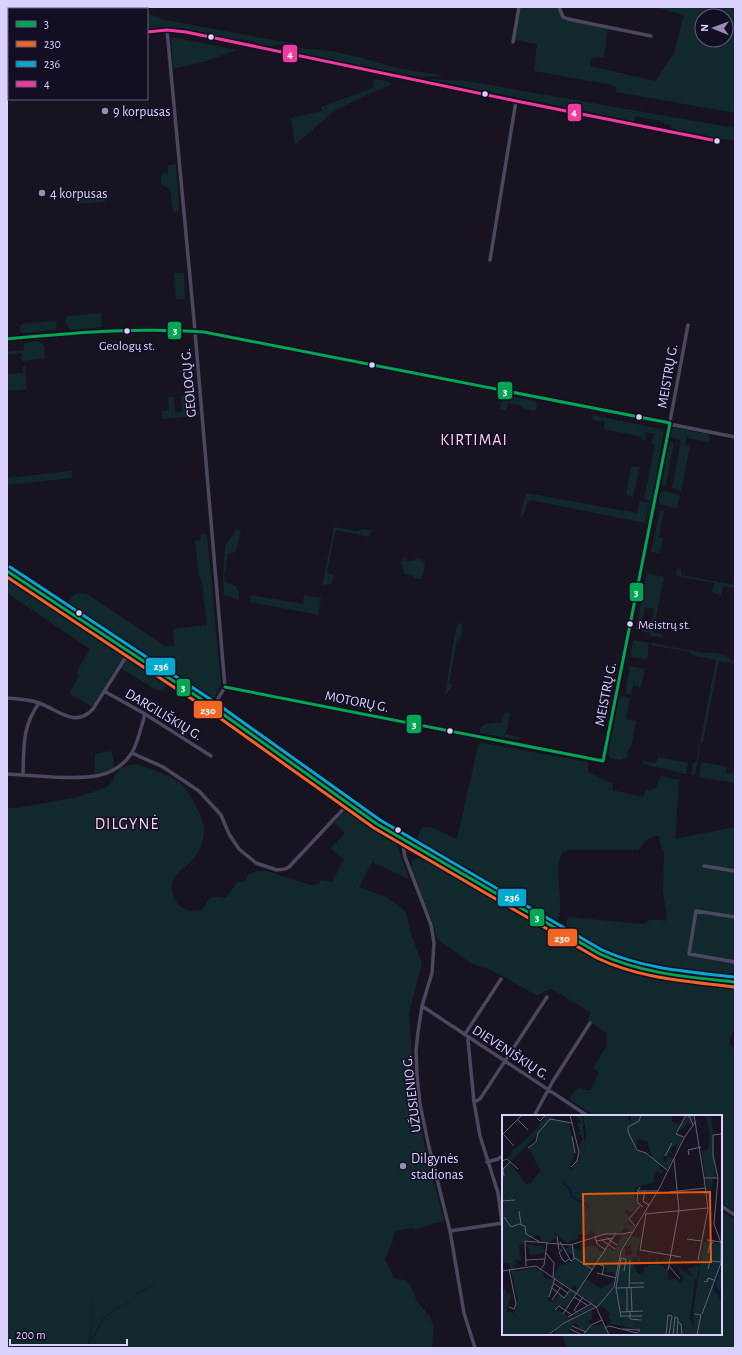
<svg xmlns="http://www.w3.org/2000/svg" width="742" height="1355" font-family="'Alegreya Sans',sans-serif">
  <rect width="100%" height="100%" fill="#171320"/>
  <path fill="#11292d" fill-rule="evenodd" d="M7,7H105L117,9H9V40H7Z
    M521,7H561L566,20L608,29L604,57L591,58L590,66L655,81L674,53L684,15L654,7H735V113L616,92V87L612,85L534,71L537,44L514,40ZM702,16H726V40H702Z
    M147,14L160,17V19L295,44L266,46L247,40L232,39L178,28L165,27L147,29Z
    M171,37L237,50L207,61L173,69Z
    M276,48H297L331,51L358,57L397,68L446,76L419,77Z
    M374,79L390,82V85L366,95L334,111L295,145L291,118L322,111L321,107L373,88Z
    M427,79L467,81L735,128V141L673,130L671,129L670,125L664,124V122L636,116L634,121H632Z
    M176,164L179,211L173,212L170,189L161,184V174L168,173V165Z
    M104,192L105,202L76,204L75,194Z
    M174,273H184L185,299H176Z
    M101,313L102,327L70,330L65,321L67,316Z
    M55,321L57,324L56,330L22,333L20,331V326L22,324Z
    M37,341L44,345L45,358L22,361L21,353L7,355V352L24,350V343Z
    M25,365L27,389L7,391V374L23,373V366Z
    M193,394L194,412H187V417L162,419V411L169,410L168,397H174L175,412H182L181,396Z
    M504,395L535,401L537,405L536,410L533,411L523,408L522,406L508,403L506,411L500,409L503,396Z
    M593,415L661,429L660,440L662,429L664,431L648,524H646L650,501L644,499L655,445L651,444L654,434L646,432L645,440L641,439L642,437L604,429L605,422L592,420Z
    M676,428L708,434L710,439L709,442L687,438L685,445L690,446L681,491L672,488L681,440L670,437L672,429Z
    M670,442L674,443L666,485L664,487L662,483L669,443Z
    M633,466L640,467L633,497L627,495L626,493L631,469Z
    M72,471V478L7,485V478Z
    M661,492L664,491L680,495L677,509L660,504L659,500Z
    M526,493L637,513L640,501L649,503L645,523L531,500L527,504L523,516L520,515Z
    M660,510L664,511L659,537L663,538L660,553L651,552Z
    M334,527L357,531L362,529L372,530L369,537L337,530L335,532L327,573L334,575L332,584L322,585Z
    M235,529L241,530L236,552L228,554L224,576L225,582L237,586L239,596V600L224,595L223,578L225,546L232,535H234Z
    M200,534H207L221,683C220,689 216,697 211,699H207L169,673L162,671L92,624C88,621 85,618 83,615C79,611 63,609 72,597C76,592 81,593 87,594L165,646H174L173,629L207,625L202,582L199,576L195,541L201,540Z
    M405,557L407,561H412L417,558L425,562L424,570L421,579H416L412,576L405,574L401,563Z
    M677,568L681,569V575L735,585V588L723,586L721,595L712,593L714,583L679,577L676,575Z
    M647,573L664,577L653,632L663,635L662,638L650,636V633L642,632L643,628L650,630L654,609L645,607L640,631L636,630Z
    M7,576L169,684L162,691L156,690L117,666L92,707L69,693L79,676L76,673L90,649L7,593Z
    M251,595L303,604L304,595L321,598L318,615L250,602Z
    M458,623L461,624L463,626L460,641L457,640L449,683L452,684L451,688L445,696L454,639Z
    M633,640L649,643L647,659L630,657Z
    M651,643L704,653C710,652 722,653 727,657C730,659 731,661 735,662V663L719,661L703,742H701L695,775H691L693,763H696L716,660L691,655V652L650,645Z
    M630,666L645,669L641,687L633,685L631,695L625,693Z
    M621,696L629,698L630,699L626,719L636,721L631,748L628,750L627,757L620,760L610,758L608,754L619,698Z
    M505,712L510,713L506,734L519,737V740L480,733C479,721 493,723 501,723Z
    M482,743L588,762V772L613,784L612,790L643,797L646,790H650L657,787L660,776L679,780L675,839L735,827V978C701,974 660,972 628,962C606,954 585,940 565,928L568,917L643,924C651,918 657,920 666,921L667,918L663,892L664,853L661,847L659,836C650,836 642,842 639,850H569C566,851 563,852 561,855C554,868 564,904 558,922L556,923L419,844L418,836L422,827H431L457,839L478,745Z
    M110,751L112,753L114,765L113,769L96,774L95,773V754Z
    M658,757L688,763L686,774L643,764V761L656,763Z
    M702,762L727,767L726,773L735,774V783L699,777Z
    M137,764C151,769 167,774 179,782C188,788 203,817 204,827C205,834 202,845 199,851C193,864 180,868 174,878C172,881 171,886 172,890C173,905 187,914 202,910L210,898L216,897L226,898L237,882H244L249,874L257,871H267L310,885L319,884L321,880L332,882L344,859L330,848L345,833L334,823L346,810L393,839L397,844L409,879L372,862L359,887L388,898L406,912L411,934L422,963L409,1013L412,1058L416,1096L425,1147L444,1221L428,1225L416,1230L412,1228L395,1231L393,1240L385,1259L394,1278L405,1280L410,1284L417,1301L430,1317L434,1328L432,1348H7V808H20L21,807L73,798L105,788L112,782L116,773L121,768L130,765Z
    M417,858L423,860L481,889L598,958L622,969L653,976L735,986V1029L730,1038V1045L735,1050L734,1210H732L721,1203V1116H594L569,1099L576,1089L580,1088L590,1091L599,1073L593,1068L607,1045L606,1033L588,1020L590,1013L588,1011L552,989C544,990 542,995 536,995L489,969L472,964L437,939L432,920L411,867L413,860Z
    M721,1210L735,1220V1348H567L562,1336L559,1334H721Z"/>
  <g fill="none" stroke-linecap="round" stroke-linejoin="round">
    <path stroke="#091840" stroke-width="1" d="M89,1342L90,1333L92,1326V1299
      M85,1348L91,1341L104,1318L115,1309L126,1304L137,1294L155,1285"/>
    <path stroke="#4b4761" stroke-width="3.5" d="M559,7L563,17L568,19L651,36
      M167,30L194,320L225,687L213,707
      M513,42L519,7
      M490,260L516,101
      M7,339C70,333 141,325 204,332L735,437
      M225,687L603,761L654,507L688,325
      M104,691L145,714L211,756
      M7,698C18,699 28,699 39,703C57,709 75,729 93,709L129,652
      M132,753L163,767L199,791L221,815L229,834L239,849L256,863L277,870L285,869L289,867L348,804
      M7,774C22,775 38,776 53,777C81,778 113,781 131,754C137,746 142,724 145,714
      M23,775C24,746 22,727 39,703
      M406,841L403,845L405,857L425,909L431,925L434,943L432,973L422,1006L418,1032L416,1051L417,1076L420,1104L429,1147L450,1231L464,1313L475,1348
      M704,866L735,871
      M735,917L696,911L689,954L735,962
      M422,1006L588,1116
      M465,1034L501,979
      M469,1037L468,1040L474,1102L480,1136L498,1193L502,1223
      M474,1102L480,1099L547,997
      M534,1116L553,1081L590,1023
      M487,1162L498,1159L503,1155
      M721,1206L735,1215
      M450,1231L503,1223"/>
    <path stroke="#4b4761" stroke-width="4" d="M147,32L167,30L186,32L516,101L717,141
      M7,45H9"/>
    <path stroke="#605172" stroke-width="5.5" d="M7,571L213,707L377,824L600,954C640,976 690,976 735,982"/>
    <defs>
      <path id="bus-1" d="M7,339C73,333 138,327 204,332L670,423
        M7,571L213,707L377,824L600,954C643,974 689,977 735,982
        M225,687L603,761
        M603,761L670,423"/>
      <path id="bus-2" d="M7,577L210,711L374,828L597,958C641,979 687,981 734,987"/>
      <path id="bus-3" d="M10,567L216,703L380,820L602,950C644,969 689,972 735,977"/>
      <path id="bus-4" d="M147,32L167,30L186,32L516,101L717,141"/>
    </defs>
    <use href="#bus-1" stroke="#140e25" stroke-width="6"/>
    <use href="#bus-2" stroke="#140e25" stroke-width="6"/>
    <use href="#bus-3" stroke="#140e25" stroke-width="6"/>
    <use href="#bus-4" stroke="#140e25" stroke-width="6"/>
    <use href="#bus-1" stroke="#00a651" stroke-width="3"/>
    <use href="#bus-2" stroke="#f26522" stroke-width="3"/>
    <use href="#bus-3" stroke="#00a9ce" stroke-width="3"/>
    <use href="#bus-4" stroke="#f13a9d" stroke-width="3"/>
  </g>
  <g fill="#dbd1ff" stroke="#140e25" stroke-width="1.5">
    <circle cx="211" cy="37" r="3.5"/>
    <circle cx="485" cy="94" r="3.5"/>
    <circle cx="717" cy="141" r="3.5"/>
    <circle cx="127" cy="331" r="3.5"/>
    <circle cx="372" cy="365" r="3.5"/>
    <circle cx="639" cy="417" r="3.5"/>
    <circle cx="79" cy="613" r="3.5"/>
    <circle cx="630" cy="624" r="3.5"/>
    <circle cx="450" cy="731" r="3.5"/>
    <circle cx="398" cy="830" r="3.5"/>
  </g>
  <g fill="#968eb1" stroke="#140e25" stroke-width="1.5">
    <circle cx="105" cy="111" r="4"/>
    <circle cx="42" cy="193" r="4"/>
    <circle cx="403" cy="1166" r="4"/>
  </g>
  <g text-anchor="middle" stroke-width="3" stroke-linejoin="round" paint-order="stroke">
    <g font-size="13" fill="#dbd1ff" stroke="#140e25">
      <text x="127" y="350">Geologų st.</text>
      <text x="638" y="629" text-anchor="start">Meistrų st.</text>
    </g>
    <g font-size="14" fill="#dbd1ff" stroke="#140e25" text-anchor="start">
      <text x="113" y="116">9 korpusas</text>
      <text x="50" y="198">4 korpusas</text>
      <text x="411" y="1163">Dilgynės<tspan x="411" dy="16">stadionas</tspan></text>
    </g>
    <g font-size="14" fill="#dbd1ff" stroke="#140e25">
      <text transform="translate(667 376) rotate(-80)" y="5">MEISTRŲ G.</text>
      <text transform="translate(188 383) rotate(-95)" y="5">GEOLOGŲ G.</text>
      <text transform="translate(605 694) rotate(-79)" y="5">MEISTRŲ G.</text>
      <text transform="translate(357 701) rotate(11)" y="5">MOTORŲ G.</text>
      <text transform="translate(164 714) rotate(31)" y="5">DARGILIŠKIŲ G.</text>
      <text transform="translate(511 1052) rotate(33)" y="5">DIEVENIŠKIŲ G.</text>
      <text transform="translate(411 1094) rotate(-97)" y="5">UŽUSIENIO G.</text>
    </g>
    <g font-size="16" letter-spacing="1" fill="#ffd3eb" stroke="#140e25">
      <text x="474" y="445">KIRTIMAI</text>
      <text x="127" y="829">DILGYNĖ</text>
    </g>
  </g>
  <g transform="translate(502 1115)">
    <rect width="220" height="220" fill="#171320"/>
    <path d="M45,0L47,2L51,0L50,5L67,8L73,40L67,52L69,55L78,43L77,30L81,23L76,18L78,16L75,9L79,7L73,0H80L83,30L80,43L72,57L79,45L83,34L84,19L81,0H124L129,8V0H170V6L179,10L182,6L185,7L182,5L184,0H191L192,4H189V9L185,8L180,15L177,14L174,18L181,22L172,41L175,31L173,30L168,34L170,38H165L167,41H161L163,48L166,42L171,43L166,54L159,50L157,55L162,54L159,58L154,56L151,68L134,72L132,80L134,88L137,87L136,93L131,97L125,95L123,97L127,103L126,110L133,111L130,116L126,117L125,112L118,118L94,121L90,115L84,120L79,119L75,121L77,123L65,128L53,118L54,123L45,128L39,127V121L35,120L17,131L19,146L13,145L16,149L12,150L13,156L33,153L41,157L42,162L50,164L59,147V151L62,148V150L71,145V140L61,135L70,131L77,135L80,133L77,129L80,128L82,133L91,130L101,137L106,132L112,136L120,120L128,118L118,137L114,161L110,157L104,158L103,151L95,148L84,164L99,174L103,170L109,169L112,163L111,172L98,189L62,207L45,220H3L0,217V175L4,174L5,178L9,179L5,196L12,198L16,185L7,148H0V53L8,48L24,69L29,67L39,56L27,34L36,26V19L9,46V43L7,45L5,43L10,40L8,38L37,12L39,4L40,7ZM135,24L145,26L150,42L134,35ZM53,163L58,166L56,169L60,174L62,169L69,174L72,170L75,172L73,176L70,174L62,183L57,179L51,187L46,186ZM75,178L90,188L66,203L60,197L53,195L56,191L66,192ZM204,0L207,4L208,0L210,8L213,61L215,62L211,63L195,166L185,154L196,150L207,90L199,33L201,36L206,34L208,19ZM131,119L130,121L139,124L134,139L136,142H130L135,158L141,160L143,151L146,152L147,146L138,144L137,149L135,151L137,139L138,144L147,146V137L149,138L147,150H153L154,145L155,142H156L155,149L166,154V165L173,163L179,168L183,163L178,159L177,153L193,163L188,204L192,212L191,196L202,127L218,128L220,147L211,172L217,181L216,184L220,182V220H133L138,215L106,208L110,206L106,203L108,198L100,191L95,192L113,172L118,139L123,132V141L130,140L129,131H123ZM30,128L33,131H41L43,138L29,140L25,130H30ZM220,153V173L217,176L213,170ZM90,195V204L86,206L89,211L102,210L106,220H81L84,217L76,213L77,211L73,208L66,216L75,220H53V215L62,208Z" fill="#11292d" fill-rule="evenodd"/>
    <path fill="none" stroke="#091840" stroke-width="2" d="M62,65L61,68L68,74L70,82L84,89L87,94M220,150L212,171L216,178L220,177"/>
    <path fill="none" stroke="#655f79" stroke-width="1" d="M68,0L77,37L75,46L69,52M139,0L137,6L126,12V17L135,35L144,38L165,55M184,0L188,2L191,10M192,0L202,63H216M35,3L38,6L44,0M16,5L26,15M0,20L20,0M2,20L12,31M70,21L73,38M182,22L174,19L184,0M26,33L34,27L36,18L48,4L70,8M187,40L186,35L199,32M163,41L170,28M0,46L5,44L16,54M2,61L1,54L8,47M216,63L211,40V20L220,19M138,72L136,75L135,87L141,92M135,76H143L141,86L147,90M143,76H156M167,77L204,73M0,86L13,85M17,96L19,109M143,99L206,93M144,99L138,135L179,142M2,102L9,112L17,109L23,111L24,119L38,127M133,111L127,104L138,91M55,121L57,135M93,121L95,129L104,135M105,123L115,130M185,124L199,126M100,125L113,134M205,125L219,127M94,126L111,123M58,127L69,146L73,143L91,155M70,129L72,143M60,135L57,137L60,144L63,147L67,144M44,138L52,148L51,162M206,138L208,130L212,126M23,145L42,144M196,145L206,94L202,63M96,149L102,151L100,160M24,151L23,126L68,130L103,119H120L130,117M167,151L178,164M7,154L14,189L12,194L7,192M206,154L208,146L219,147M38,155L42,150L45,128M166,155L177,95L172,44M0,156L34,151L94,192M95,158L114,163M202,166L205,167L206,163L212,165M51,168L66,178M128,168H142M50,173L62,183L69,174M114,173L142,172M125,173V197M127,173L128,145M129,173L130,196M47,182L53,163M72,182L85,190M50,185L58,173M94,192L107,220M53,195L57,191L70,200M128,196V204L139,205M75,197L72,195L81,182M119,197L141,196M61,199L114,118M193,199L199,200L195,220M200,199L219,148V128L212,109L216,63M119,201H140M66,202L90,188M119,202L114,173L119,143L124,144L122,156M173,202L176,203L175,220M176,207L179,209L180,220M70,211L84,217M103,213L107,211L135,218L138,215M68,214L80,220M121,214L138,215M46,220L62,208L96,191L112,172L119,136L157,74L182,23L194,6M81,220L89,210L100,205M164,220L166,200L170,201L167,220M171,220L173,202"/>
    <path fill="#e8590c" fill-opacity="0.15" stroke="#e8590c" stroke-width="2" d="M208,77L209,147L82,149L81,79Z"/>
    <rect width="220" height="220" fill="none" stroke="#dbd1ff" stroke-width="2"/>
  </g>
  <g stroke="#140e25" stroke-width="1.5">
    <rect x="282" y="44" width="16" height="19" rx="4" fill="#f13a9d"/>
    <rect x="567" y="103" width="15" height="19" rx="4" fill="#f13a9d"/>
    <rect x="167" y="321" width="15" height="19" rx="4" fill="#00a651"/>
    <rect x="497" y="381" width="16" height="19" rx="4" fill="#00a651"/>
    <rect x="629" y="582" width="15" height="20" rx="4" fill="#00a651"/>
    <rect x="145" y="657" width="31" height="19" rx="4" fill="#00a9ce"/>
    <rect x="176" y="678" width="15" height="19" rx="4" fill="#00a651"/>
    <rect x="193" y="700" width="30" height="19" rx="4" fill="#f26522"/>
    <rect x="406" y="714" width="16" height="20" rx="4" fill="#00a651"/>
    <rect x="497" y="888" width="30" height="19" rx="4" fill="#00a9ce"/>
    <rect x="529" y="908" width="16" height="19" rx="4" fill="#00a651"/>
    <rect x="547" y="928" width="31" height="19" rx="4" fill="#f26522"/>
  </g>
  <g font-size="11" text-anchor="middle" font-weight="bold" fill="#fff">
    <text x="290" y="58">4</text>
    <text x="574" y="116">4</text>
    <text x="175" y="334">3</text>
    <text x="505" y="395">3</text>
    <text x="636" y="596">3</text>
    <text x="161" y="670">236</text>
    <text x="183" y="691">3</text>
    <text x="208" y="714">230</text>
    <text x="414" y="728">3</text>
    <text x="512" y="901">236</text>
    <text x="537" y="921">3</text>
    <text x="562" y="942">230</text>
  </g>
  <rect width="742" height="1355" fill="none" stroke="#dbd1ff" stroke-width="16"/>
  <rect x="8" y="8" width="140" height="92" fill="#140e25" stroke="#645c7c"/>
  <rect x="16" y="21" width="20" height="6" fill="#00a651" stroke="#645c7c"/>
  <text x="44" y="28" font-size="12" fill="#dbd1ff">3</text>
  <rect x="16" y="41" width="20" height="6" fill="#f26522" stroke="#645c7c"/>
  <text x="44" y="48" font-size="12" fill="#dbd1ff">230</text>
  <rect x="16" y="61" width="20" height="6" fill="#00a9ce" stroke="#645c7c"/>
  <text x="44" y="68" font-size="12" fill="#dbd1ff">236</text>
  <rect x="16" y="81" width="20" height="6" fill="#f13a9d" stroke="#645c7c"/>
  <text x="44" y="88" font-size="12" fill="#dbd1ff">4</text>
  <g transform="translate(714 28) rotate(271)"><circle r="19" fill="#140e25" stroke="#645c7c"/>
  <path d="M0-3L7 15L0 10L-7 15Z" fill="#968eb1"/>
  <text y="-6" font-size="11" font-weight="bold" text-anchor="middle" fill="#dbd1ff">N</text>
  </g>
  <path d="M10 1339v6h117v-6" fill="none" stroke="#dbd1ff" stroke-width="2"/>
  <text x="16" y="1339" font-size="12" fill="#dbd1ff" stroke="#140e25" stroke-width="3" paint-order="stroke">200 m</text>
</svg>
